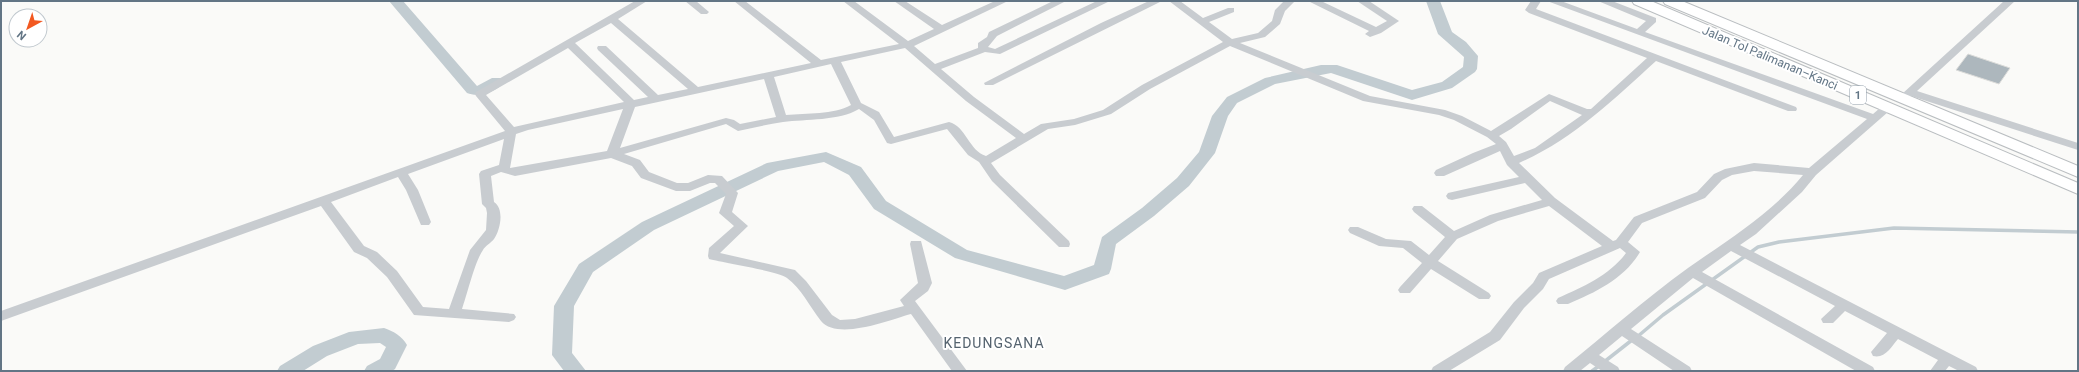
<svg xmlns="http://www.w3.org/2000/svg" width="2079" height="372" font-family="Roboto,sans-serif">
  <rect width="100%" height="100%" fill="#fafaf8"/>
  <g fill="none" stroke-linecap="round" stroke-linejoin="round">
    <path stroke="#c2ccd1" stroke-width="3.5" d="M1637,337L1663,315L1758,247L1779,242L1894,228L2078,232
      M1604,362L1632,340
      M1592,371L1599,366"/>
    <path fill="#c2ccd1" fill-rule="evenodd" d="M389,1H403L477,86L492,78H502L505,81C497,92 479,98 467,93Z
      M1426,1H1440L1452,32L1466,42L1478,56L1477,69L1475,72L1452,88L1412,100L1331,73L1275,84L1237,103L1228,116L1215,153L1189,186L1154,216L1116,244L1111,269L1109,274L1065,290L955,258L874,209L849,175L824,162L778,171L654,230L593,272L574,306L572,353L586,371H564L552,355L554,306L579,264L642,222L767,163L826,152L861,167L886,201L967,250L1064,276L1094,265L1102,237L1142,208L1177,178L1199,152L1212,116L1227,97L1265,78L1321,65H1337L1412,90L1442,82L1463,67L1464,57L1438,34Z
      M384,328C393,331 402,336 407,345L395,369L392,371H364L367,366L380,359L386,347L380,343L358,344L327,356L303,371H277L280,366L313,346L349,332Z"/>
  </g>
  <path fill="#adb7bd" stroke="#dcdcda" d="M1968,54L2010,68L1999,84L1956,70Z"/>
  <g fill="none" stroke-linecap="round" stroke-linejoin="round">
    <defs>
      <path id="highway" d="M1632,1H1651L2078,183V194L1634,4Z
        M1663,1H1682L2078,166V177L1665,4Z"/>
    </defs>
    <use href="#highway" stroke="#babec1" stroke-width="2"/>
    <path fill="#c8ccd0" fill-rule="evenodd" d="M635,1H647L618,19L698,87L811,63L734,1H745L821,60L899,44L843,1H854L908,41L934,29L894,1H905L942,25L995,1H1008L914,46L935,64L978,48V43L987,37L989,32L1053,1H1066L997,36L988,47L995,49L1097,1H1110L1000,54L985,52L941,69L974,97L1024,134L1041,124L1074,119L1103,110L1142,85L1223,42L1169,1H1180L1203,18L1228,8H1234V12L1209,22L1232,39L1258,33L1272,21L1275,10L1284,1H1295L1285,11L1280,24L1265,37L1240,43L1370,96L1445,110L1462,116L1491,131L1549,94L1587,109H1591L1647,58L1529,13L1525,10L1531,1H1541L1536,9L1796,107L1797,109L1796,111H1788L1656,61C1613,100 1572,140 1519,163L1555,198L1613,241L1616,240L1634,217L1697,192L1714,174L1725,169L1754,163L1809,168L1867,119L1547,1H1561L1637,29L1646,21L1598,1H1612L1656,18V22L1645,32L1873,114L1880,108H1888L1890,110L1888,112L1816,175L1802,192L1756,234L1740,245L1976,367L1978,371H1959L1949,366L1945,371H1930L1938,360L1898,339C1891,347 1885,359 1873,356L1871,352L1887,333L1845,311L1833,323H1823L1821,319L1835,306L1731,251L1702,272L1873,367L1875,371H1856L1693,278L1631,329L1690,367L1692,371H1674L1622,336L1599,355L1618,367L1620,371H1602L1590,363L1580,371H1563L1565,367C1606,334 1645,299 1688,268C1729,239 1771,214 1803,175L1754,171L1732,175L1722,180L1705,198L1642,223L1628,242L1640,252C1624,279 1596,292 1568,304H1558L1556,301L1558,298C1583,287 1610,275 1626,253L1620,248L1549,279L1543,289L1524,308L1500,340L1449,371H1431L1433,367L1490,332L1514,302L1533,283L1539,273L1602,246L1549,206L1498,221L1457,239L1438,261L1489,293L1491,296L1489,299H1479L1431,269L1410,293H1400L1398,290L1400,287L1422,263L1403,248L1379,246L1350,233L1348,230L1350,227H1358L1386,239L1411,241L1429,255L1445,237L1414,212L1412,209L1414,206H1422L1454,231L1490,215L1542,200L1525,183L1452,200L1448,199L1446,196L1448,193L1519,177L1507,165L1500,151L1444,176H1436L1434,173L1436,170L1473,153L1496,144L1487,137L1454,120L1439,115L1363,101L1230,46L1150,89L1111,114L1075,125L1048,129L991,163L1000,175L1069,241L1070,244L1069,247H1059L992,181L979,162L968,155L947,129L891,144L887,143L874,120L859,109C839,121 806,119 783,122C768,124 753,128 738,131L726,124L624,154L640,160L649,172L677,183H688L708,175L722,176L738,193L732,212L748,226L720,253L795,270L806,281L832,315L840,320L855,319L904,306L900,300L918,283L910,244L911,241H921L932,283L928,291L915,301L967,371H952L911,314C889,320 838,341 821,321C810,307 801,288 787,278C778,271 724,263 709,259L708,256L709,248L734,226L719,213L726,194L715,183H710L690,191H676L641,178L632,166L611,158L515,176L501,172L491,176L494,202C505,209 500,231 494,239C491,243 485,246 483,250C475,261 467,295 462,309L514,314L516,317L514,320L509,322L414,315L387,277L367,258L354,252L321,206L1,321V311L505,131L476,96L475,94L476,92ZM611,23L688,89L658,95L606,46H598L597,48L598,50L648,97L634,100L575,43ZM568,48L624,102L514,127L486,95ZM905,48L966,101L1016,138L986,156C969,151 966,126 949,122L894,137L879,112L861,103L841,62ZM831,64L851,105C833,115 807,113 786,115L774,77ZM764,79L776,117L740,124L734,120L726,118L620,148L635,107ZM1550,101L1582,115L1535,148L1514,156L1506,142L1499,136L1511,129ZM623,109L607,151L510,168L516,134L528,130ZM504,139L499,165L481,171L479,174L482,204L486,208L487,213L486,230L470,250L449,309L423,307L397,271L377,252L364,246L331,202L398,177L406,190L421,225H429L431,222L418,190L408,174Z
      M685,1H696L709,12L707,14H701Z
      M1149,1H1162L993,85H985L984,83L1101,23Z
      M1308,1H1321L1376,27L1387,21L1357,1H1369L1399,21L1381,33L1370,37L1365,34L1369,31Z
      M2004,1H2015L1917,91L2078,143V150L1911,96H1903L1902,94Z"/>
    <use href="#highway" fill="#fff" fill-rule="evenodd"/>
  </g>
  <g text-anchor="middle" stroke-width="4" stroke-linejoin="round" paint-order="stroke">
    <rect fill="#fff" stroke="#919eaa" stroke-width="1" x="1850" y="86" width="16" height="18" rx="3"/>
    <g font-size="11" font-weight="bold" fill="#627585">
      <text x="1858" y="99">1</text>
    </g>
    <g font-size="12" fill="#627585" stroke="#fff">
      <text transform="translate(1770 58) rotate(23)" y="4">Jalan Tol Palimanan–Kanci</text>
    </g>
    <g font-size="14" letter-spacing="1" fill="#55636f" stroke="#fff">
      <text x="994" y="348">KEDUNGSANA</text>
    </g>
  </g>
  <rect width="2079" height="372" fill="none" stroke="#627585" stroke-width="4"/>
  <g transform="translate(28 28) rotate(220)"><circle r="19" fill="#ffffff" stroke="#c0c8ce"/>
  <path d="M0-3L7 15L0 10L-7 15Z" fill="#f25820"/>
  <text y="-6" font-size="11" font-weight="bold" text-anchor="middle" fill="#627585">N</text>
  </g>
</svg>
